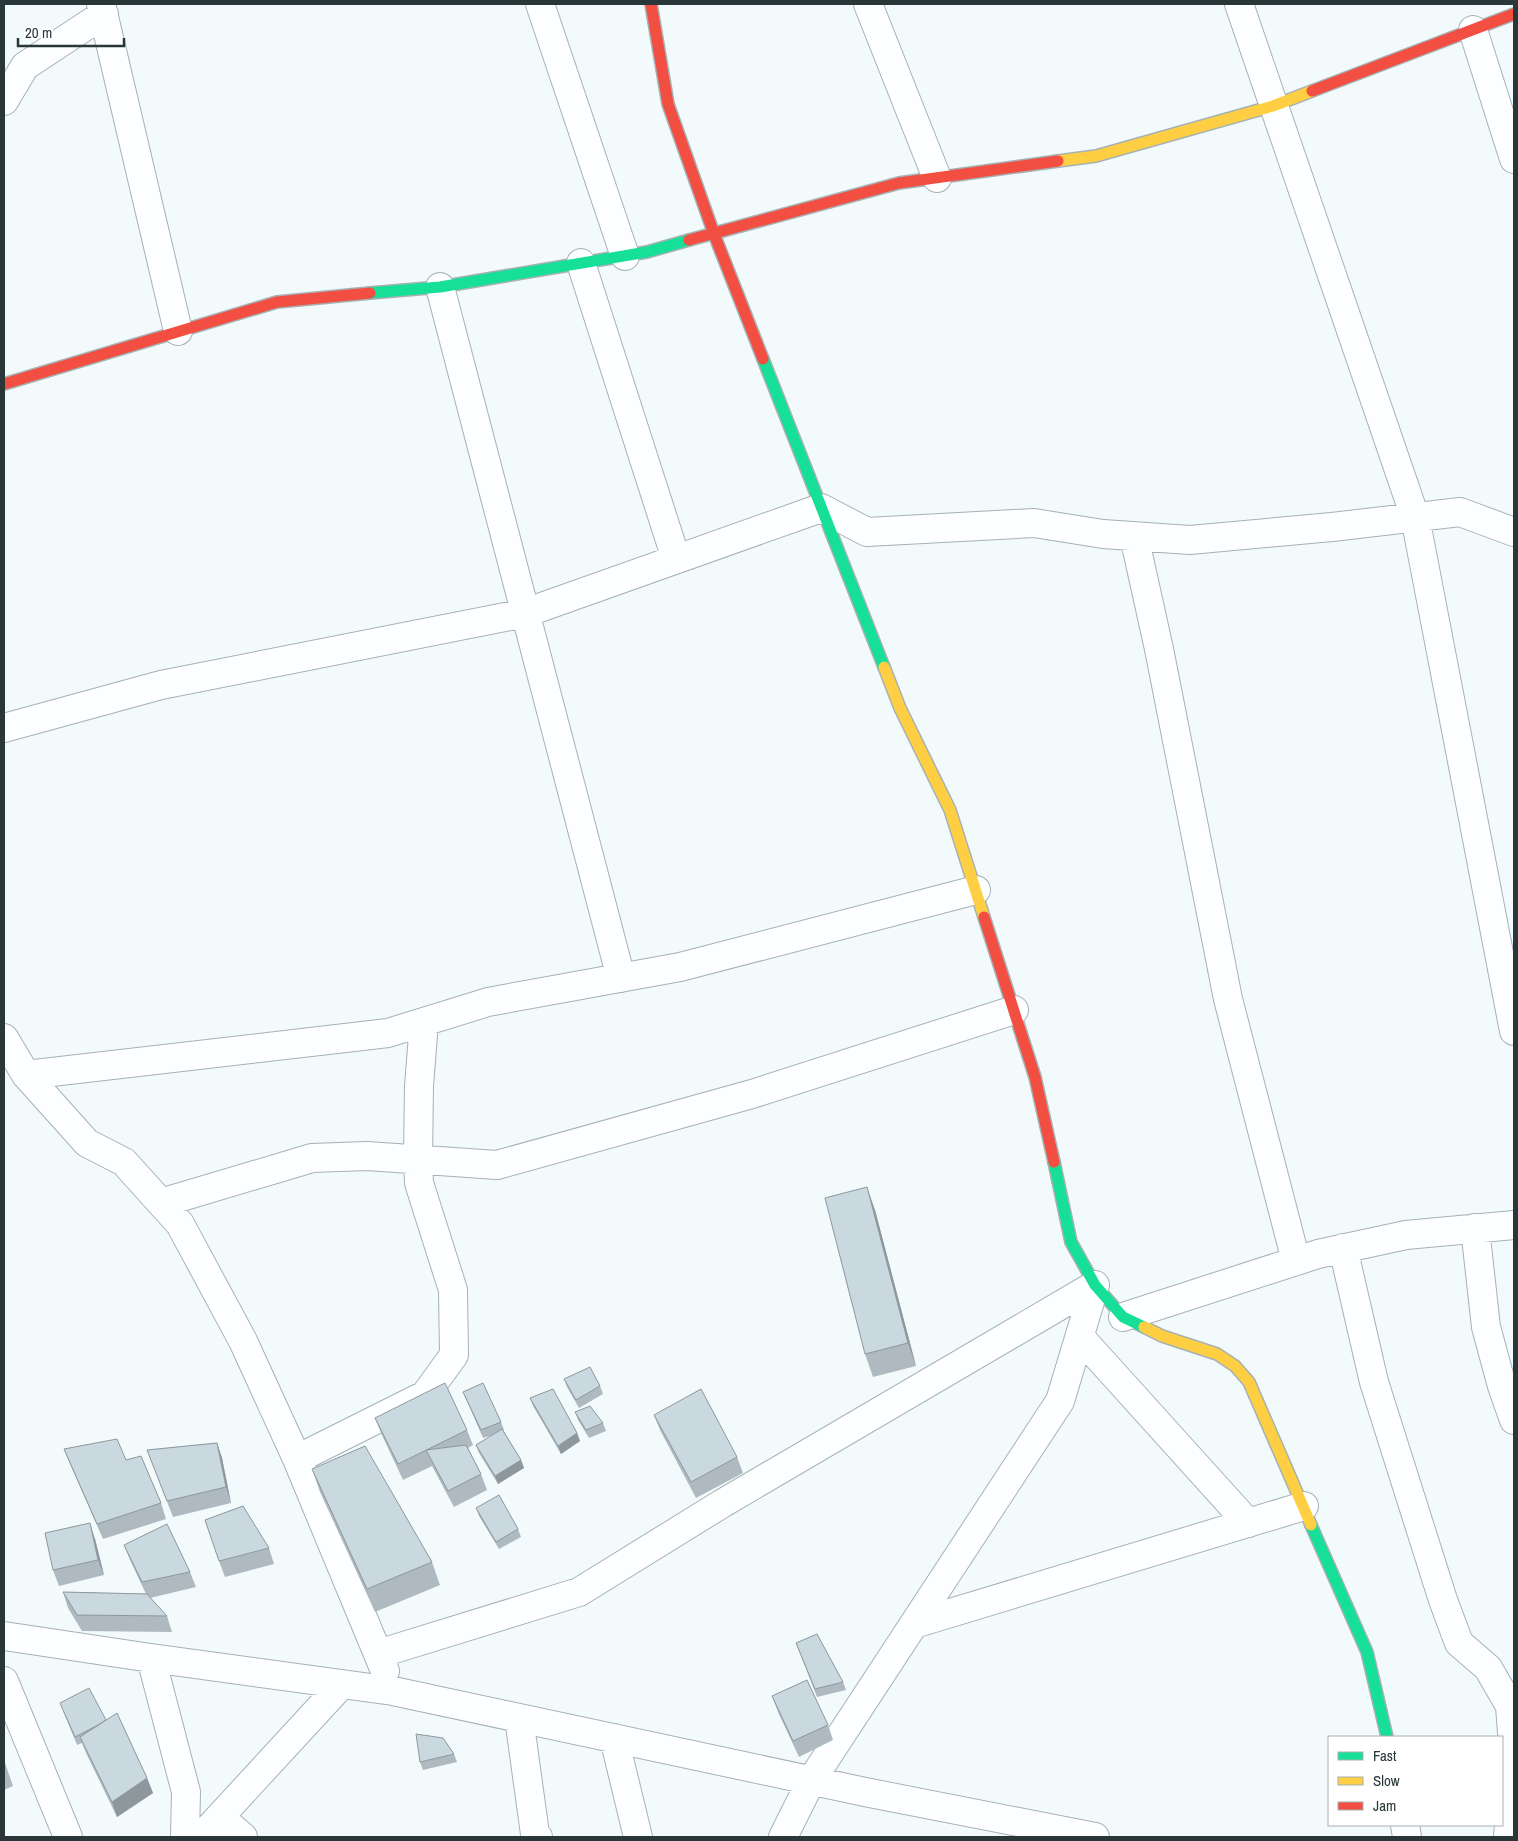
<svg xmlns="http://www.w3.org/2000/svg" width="1518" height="1841" font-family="'Archivo Narrow',sans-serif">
  <rect width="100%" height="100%" fill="#f2fafc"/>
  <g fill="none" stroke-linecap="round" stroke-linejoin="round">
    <defs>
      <path id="street" d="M101,4L178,331
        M540,4L625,256
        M868,4L937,178
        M1239,4L1415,517L1514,1031
        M1473,30L1514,159
        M4,101L25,66L104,14
        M581,263L676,559
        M440,287L621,978
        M1134,536L1159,649L1228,999L1296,1261
        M4,728L161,685L525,613L821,508L867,532L1034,523L1103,534L1190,540L1332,527L1460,512L1514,532
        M4,1038L26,1075L87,1143L124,1162L180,1224L243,1341L297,1459L385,1671
        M26,1075L388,1033L488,1002L680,967L976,890
        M161,1203L312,1158L367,1156L497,1165L752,1094L1014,1010
        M1475,1228L1486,1327L1502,1386L1514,1420
        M1343,1248L1374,1382L1443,1600L1459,1643L1488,1668L1510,1706L1514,1759L1508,1837
        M1123,1317L1318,1254L1406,1235L1514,1225
        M1080,1337L1248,1523
        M297,1459L425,1395L454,1355L453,1290L419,1183L418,1159L419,1086L424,1022
        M914,1624L1304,1506
        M4,1636L151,1658L393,1691L865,1792L1095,1837
        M378,1654L579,1592L723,1503L1095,1285
        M151,1658L186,1792L185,1837
        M4,1681L68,1837
        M519,1718L535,1834L538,1837
        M614,1738L638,1837
        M220,1817L243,1837
        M1405,1825L1407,1837
        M201,1837L342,1684
        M783,1837L811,1781L1060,1401L1095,1285"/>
      <path id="fast" d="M370,293L440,287L647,252L689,240
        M763,359L884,667
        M1054,1162L1071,1242L1095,1285L1123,1317L1144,1327
        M1311,1525L1367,1652L1387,1737"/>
      <path id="slow" d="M1058,161L1096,156L1273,106L1312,91
        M884,667L900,708L950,810L984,917
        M1144,1327L1162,1336L1217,1354L1235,1366L1249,1382L1311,1525"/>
      <path id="jam" d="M651,4L668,104L714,234L763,359
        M1312,91L1514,14
        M689,240L899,183L1058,161
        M4,384L277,302L370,293
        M984,917L1035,1077L1054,1162"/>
    </defs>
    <use href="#street" stroke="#a7b1b3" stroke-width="30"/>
    <use href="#fast" stroke="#a7b1b3" stroke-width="14"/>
    <use href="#slow" stroke="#a7b1b3" stroke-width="14"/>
    <use href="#jam" stroke="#a7b1b3" stroke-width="14"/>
    <use href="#street" stroke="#fdfeff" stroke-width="28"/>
    <use href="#fast" stroke="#16e098" stroke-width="11"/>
    <use href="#slow" stroke="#ffcf43" stroke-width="11"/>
    <use href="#jam" stroke="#f24e42" stroke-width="11"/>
  </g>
  <path fill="#aebac0" d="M875,1210L916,1366L873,1377L865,1354Z
    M564,1379L600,1386L603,1394L579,1408L567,1387Z
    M463,1392L501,1422L504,1430H503L521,1460L524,1468L498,1484L479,1453L476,1445L493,1435L483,1438Z
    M530,1398L577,1433L580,1441L561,1454L533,1406Z
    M575,1412L603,1423L606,1431L589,1438L578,1420Z
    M654,1415L737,1457L743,1473L696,1498L660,1430Z
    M375,1418L467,1430L473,1445L468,1448L481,1474L487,1490L454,1507L432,1466L403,1480L381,1433Z
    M217,1443L222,1458L231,1503L173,1517L147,1450Z
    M64,1449L126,1460L161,1503L166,1519L103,1539L70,1464Z
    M312,1469L432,1562L440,1585L375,1612L320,1492Z
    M476,1508L518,1529L521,1537L499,1549L479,1516Z
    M95,1539L104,1575L59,1586L53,1570Z
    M124,1545L190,1572L196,1587L150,1598L167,1616L172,1632L82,1631L68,1608L63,1592L146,1594L130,1560Z
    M269,1548L274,1564L225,1577L219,1561Z
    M796,1643L843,1682L846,1690L817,1697Z
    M772,1696L828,1725L833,1740L799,1757L778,1712Z
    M63,1711L106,1720L147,1778L153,1793L117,1817L86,1753L82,1743L77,1745Z
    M454,1754L457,1762L423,1770L420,1762Z
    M4,1760L13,1786L4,1790Z"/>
  <path fill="#8d979c" d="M867,1187L875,1210L916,1366L908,1343Z
    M577,1433L580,1441L561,1454L558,1446Z
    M217,1443L222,1458L231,1503L226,1487Z
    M521,1460L524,1468L498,1484L495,1476Z
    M90,1523L95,1539L104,1575L98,1560Z
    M147,1778L153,1793L117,1817L112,1802Z"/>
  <path fill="#cad8df" stroke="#8d979c" d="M867,1187L908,1343L865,1354L825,1198Z
    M590,1367L600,1386L576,1400L564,1379Z
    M445,1383L467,1430L398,1464L375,1418Z
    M483,1383L501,1422L481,1430L463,1392Z
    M553,1389L577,1433L558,1446L530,1398Z
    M701,1389L737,1457L691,1482L654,1415Z
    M590,1406L603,1423L586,1430L575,1412Z
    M502,1429L521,1460L495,1476L476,1445Z
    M117,1439L126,1460L141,1456L161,1503L97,1524L64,1449Z
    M217,1443L226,1487L167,1501L147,1450Z
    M466,1445L481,1474L448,1491L426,1450Z
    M365,1446L432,1562L367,1589L312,1469Z
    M499,1495L518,1529L496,1542L476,1508Z
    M243,1506L269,1548L219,1561L205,1520Z
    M90,1523L98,1560L53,1570L45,1533Z
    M167,1524L190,1572L142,1582L124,1545Z
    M63,1592L147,1594L167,1616L77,1615Z
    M817,1634L843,1682L815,1689L796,1643Z
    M807,1680L828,1725L793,1741L772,1696Z
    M89,1688L106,1720L98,1725L75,1737L60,1703Z
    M117,1713L147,1778L112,1802L80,1737Z
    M416,1734L443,1738L454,1754L420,1762Z"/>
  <rect width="1518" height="1841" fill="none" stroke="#293739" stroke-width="10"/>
  <rect x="1328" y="1736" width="175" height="90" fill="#ffffff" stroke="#a9afb0"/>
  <rect x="1338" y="1752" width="25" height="8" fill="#16e098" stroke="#a9afb0"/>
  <text x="1373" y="1761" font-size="15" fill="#293739">Fast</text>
  <rect x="1338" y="1777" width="25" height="8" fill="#ffcf43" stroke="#a9afb0"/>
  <text x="1373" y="1786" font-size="15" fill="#293739">Slow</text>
  <rect x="1338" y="1802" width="25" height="8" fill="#f24e42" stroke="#a9afb0"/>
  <text x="1373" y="1811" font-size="15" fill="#293739">Jam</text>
  <path d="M18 38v8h106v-8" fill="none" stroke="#293739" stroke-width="2.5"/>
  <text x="25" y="38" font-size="15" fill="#293739" stroke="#ffffff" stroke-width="4" paint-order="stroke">20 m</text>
</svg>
